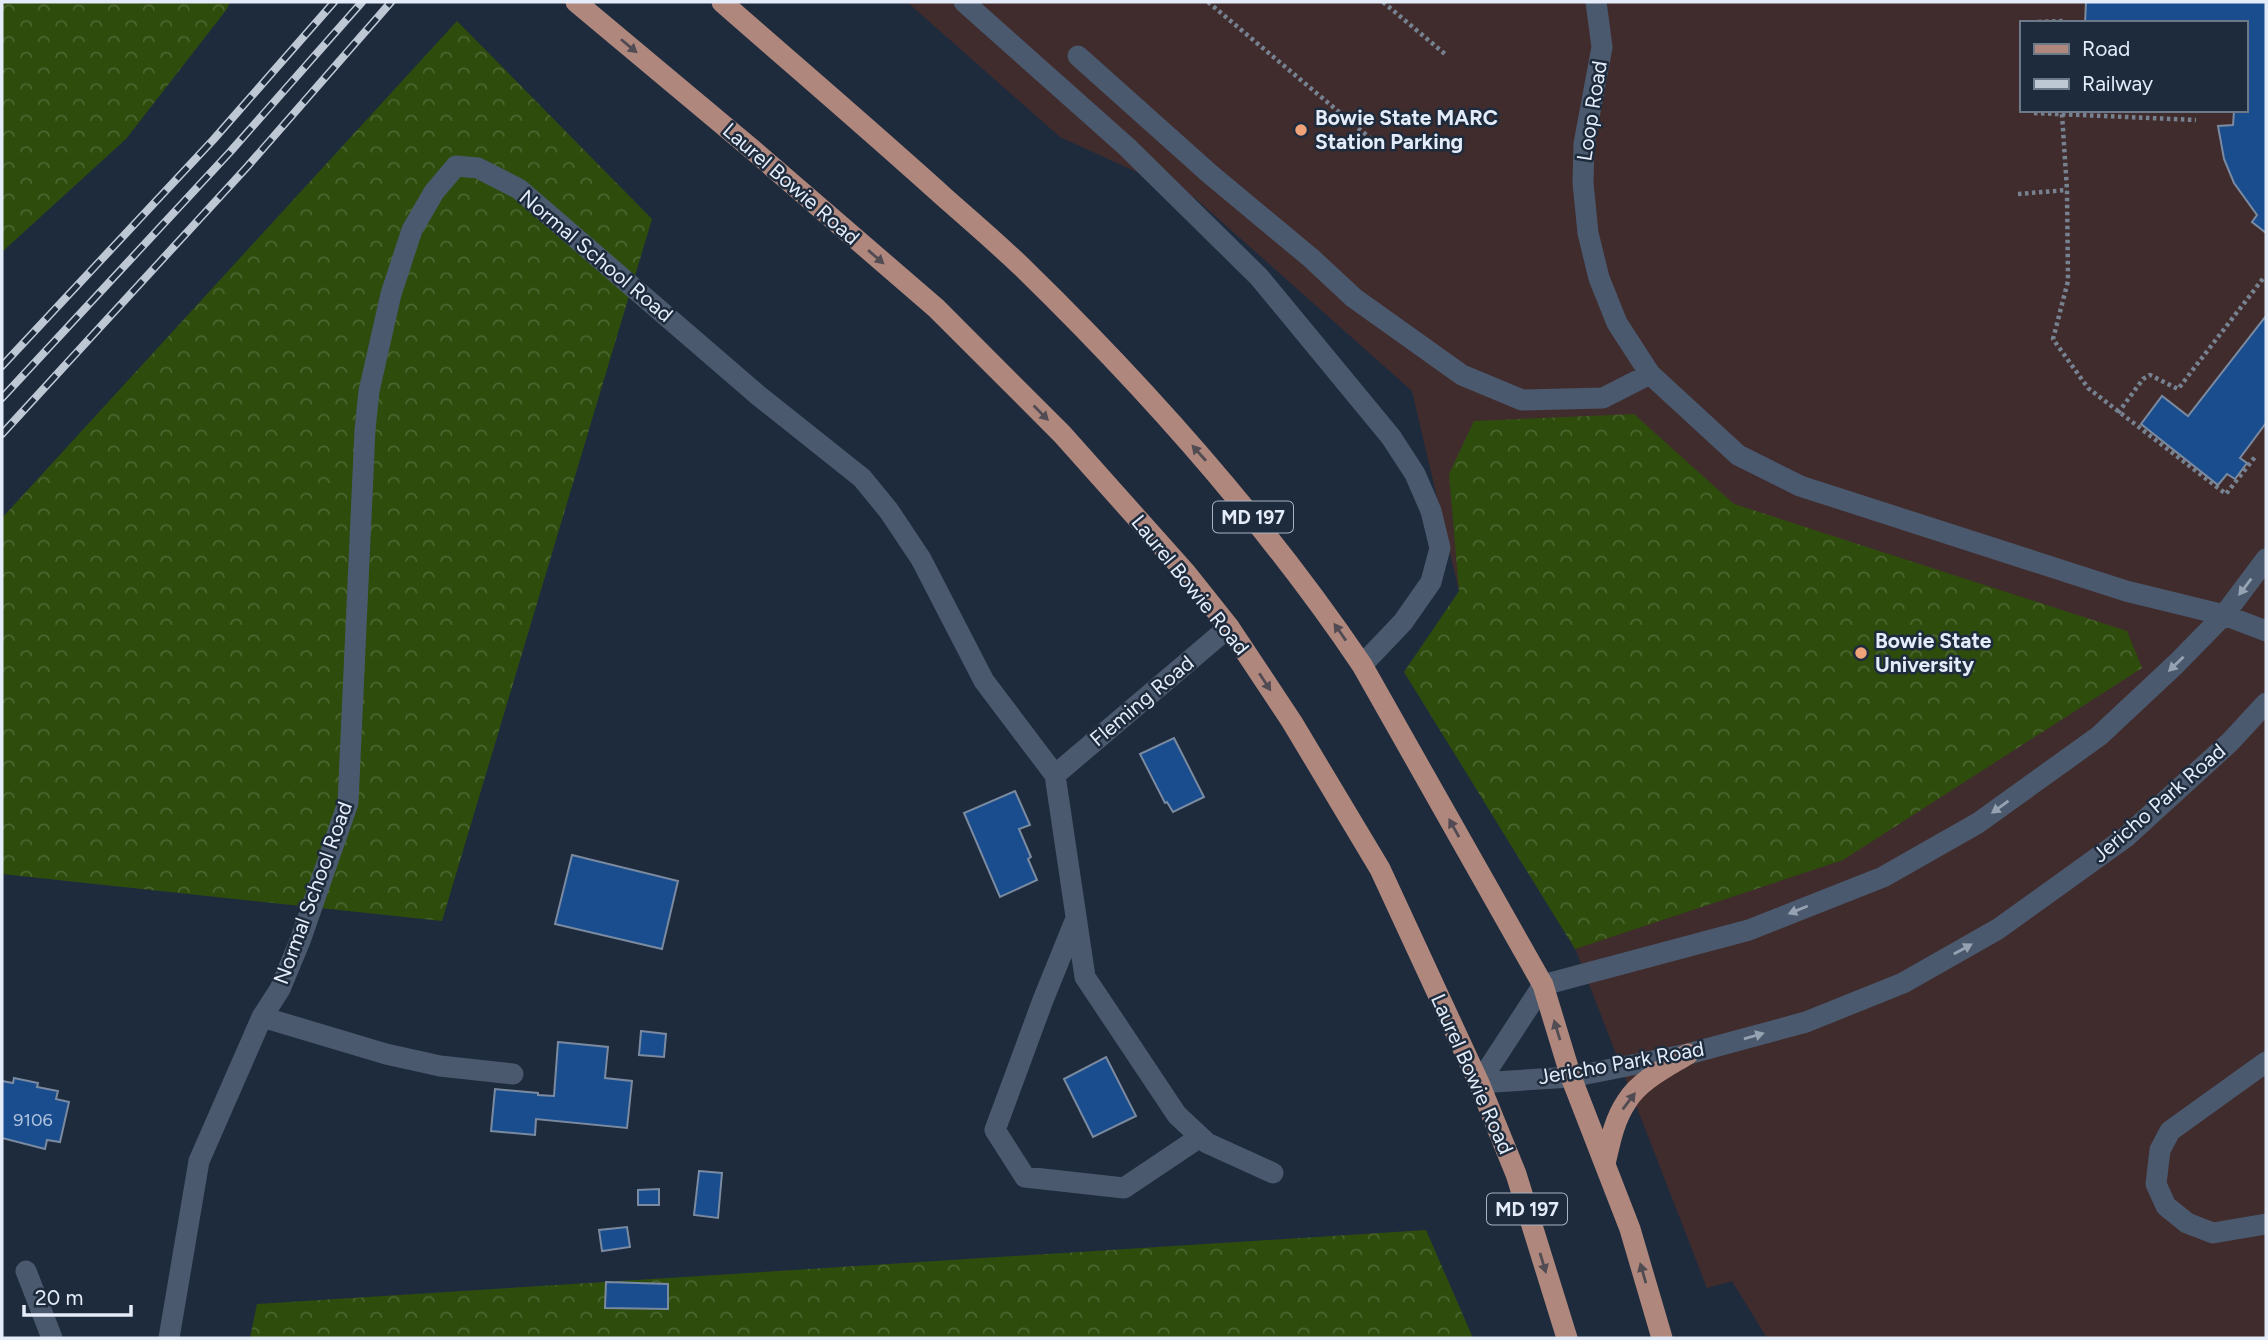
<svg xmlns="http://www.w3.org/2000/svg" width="2268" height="1340" font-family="Figtree,sans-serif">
  <defs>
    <pattern id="forest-crowns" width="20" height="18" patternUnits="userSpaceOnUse" patternTransform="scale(1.75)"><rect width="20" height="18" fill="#2e4c0c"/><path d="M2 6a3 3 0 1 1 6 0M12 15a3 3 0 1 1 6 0" fill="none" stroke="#4c6630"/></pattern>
  </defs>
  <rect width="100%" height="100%" fill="#1e2b3d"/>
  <path fill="#402c2d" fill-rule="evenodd" d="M907,2H2266V1338H1767L1732,1281L1707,1288L1552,889L1459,591L1412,391L1196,199L1060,137ZM2021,23H2245V110H2021Z"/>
  <path fill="url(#forest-crowns)" d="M2,2H230L227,9L126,139L2,252Z
    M457,21L652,219L442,921L2,874V518Z
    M1634,414L1734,504L2127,631L2142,668L1843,860L1575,949L1404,672L1459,591L1449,474L1474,421Z
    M1426,1230L1473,1338H250L257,1304Z"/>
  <path fill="#1a4d8e" stroke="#7a8aa0" stroke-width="2" d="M2086,2H2266V233L2252,222L2257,215L2234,183L2224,159L2218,126L2233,125L2234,111L2187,110H2245V23H2085Z
    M2266,316V423L2240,458L2247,463L2235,479L2227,474L2218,485L2141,424L2162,396L2188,416Z
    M1174,738L1204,797L1173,812L1167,802L1165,803L1140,754Z
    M1015,791L1030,825L1019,829L1031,857L1028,859L1037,880L1000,897L964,813Z
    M572,855L678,881L662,949L555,924Z
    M641,1031L666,1034L664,1057L639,1055Z
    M558,1042L608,1047L605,1078L632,1081L627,1128L536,1119L535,1135L491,1131L495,1089L538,1093V1095L554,1096Z
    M1106,1057L1136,1116L1093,1137L1064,1079Z
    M14,1078L38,1083L37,1087L58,1091L56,1099L69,1102L60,1142L47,1140L45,1149L2,1138V1081L13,1083Z
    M699,1171L722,1173L718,1218L694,1215Z
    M659,1189V1205H638V1190Z
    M627,1227L630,1247L602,1251L599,1230Z
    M606,1282L668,1284V1309L605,1308Z"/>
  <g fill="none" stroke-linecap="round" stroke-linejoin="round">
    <path stroke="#778291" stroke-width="4.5" stroke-dasharray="3.5 3.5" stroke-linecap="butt" d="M1208,2L1370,138
      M1383,2L1445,54
      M2038,22L2064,21
      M2034,113L2196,120
      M2062,114L2067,190L2068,281L2053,339L2088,388L2226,494L2255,457
      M2018,194L2067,190
      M2118,413L2143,379L2150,375L2178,389L2265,276"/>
    <path stroke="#4a596d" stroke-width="21" d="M964,2L1127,147L1259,277L1391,437L1415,474L1431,511L1440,548L1431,582L1403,622L1362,665
      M1596,2L1602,47L1584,144L1583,183L1588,233L1599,278L1617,323L1650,374L1738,455L1800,486L2126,591L2224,615L2266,631
      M1078,56L1210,174L1311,258L1354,298L1462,375L1522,400L1603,398L1650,374
      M1055,775L1229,627
      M1075,921L1043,1000L995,1130L1025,1177L1124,1188L1200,1137
      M262,1017L386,1054L440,1066L513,1074
      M2266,1062L2170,1131L2160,1150L2156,1184L2166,1206L2187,1223L2213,1233L2266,1224
      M1479,1083L1543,985L1749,930L1883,877L1978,823L2099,736L2176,664L2224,615L2266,559
      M1479,1083L1571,1077L1688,1054L1806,1022L1903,983L1998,929L2126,837L2230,742L2266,703
      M26,1271L52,1338
      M169,1338L199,1161L262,1017L280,989L300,941L348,803L365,430L369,391L391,294L412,230L434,192L456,166L478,168L519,189L759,396L862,478L889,511L921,559L984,681L1055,775L1085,977L1177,1115L1207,1143L1273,1173"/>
    <path stroke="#af877c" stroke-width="21" d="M576,2L753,150L936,308L1062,434L1186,573L1229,627L1292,722L1380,869L1479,1083L1516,1174L1567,1338
      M722,2C796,67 871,131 944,197C970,220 997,243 1023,268C1147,389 1264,520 1362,665L1543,985L1571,1077L1630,1229L1662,1338
      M1605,1164C1610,1142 1614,1120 1627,1101C1640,1080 1667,1067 1688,1054"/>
    <defs>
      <path id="rail" d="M2,366L214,139L334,2
        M2,398L230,152L362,2
        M2,434L247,167L391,2"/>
    </defs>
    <use href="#rail" stroke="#bec8d5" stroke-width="8"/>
    <use href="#rail" stroke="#1e2b3d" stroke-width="5" stroke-dasharray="16" stroke-linecap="butt"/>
  </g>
  <defs><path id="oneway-solid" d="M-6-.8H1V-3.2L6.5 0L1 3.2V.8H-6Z" transform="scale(1.75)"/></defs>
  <g fill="#514b53">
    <use href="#oneway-solid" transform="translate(629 46) rotate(40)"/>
    <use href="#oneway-solid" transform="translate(876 257) rotate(41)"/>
    <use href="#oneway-solid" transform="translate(1041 413) rotate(45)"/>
    <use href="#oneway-solid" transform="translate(1199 453) rotate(-132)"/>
    <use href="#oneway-solid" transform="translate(1340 632) rotate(-125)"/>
    <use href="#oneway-solid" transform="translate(1265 682) rotate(57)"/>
    <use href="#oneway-solid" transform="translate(1454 828) rotate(-119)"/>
    <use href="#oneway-solid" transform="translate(1557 1030) rotate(-107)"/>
    <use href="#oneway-solid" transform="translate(1629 1101) rotate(-53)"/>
    <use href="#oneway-solid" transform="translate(1543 1263) rotate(73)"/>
    <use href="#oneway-solid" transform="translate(1643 1273) rotate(-106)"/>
  </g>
  <g fill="#96a2b2">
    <use href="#oneway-solid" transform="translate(2245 587) rotate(127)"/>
    <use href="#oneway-solid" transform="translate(2176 664) rotate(136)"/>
    <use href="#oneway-solid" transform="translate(2000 807) rotate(144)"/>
    <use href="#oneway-solid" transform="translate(1798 910) rotate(158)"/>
    <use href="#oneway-solid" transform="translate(1963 949) rotate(-29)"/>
    <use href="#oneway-solid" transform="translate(1754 1036) rotate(-16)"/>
  </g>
  <g fill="#f0a279" stroke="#1e2b3d" stroke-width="2.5">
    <circle cx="1301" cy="130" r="7"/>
    <circle cx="1861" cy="653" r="7"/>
  </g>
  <g text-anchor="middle" stroke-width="5" stroke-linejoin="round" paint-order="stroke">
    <g font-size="18" fill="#b1c4de">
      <text x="33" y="1126">9106</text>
    </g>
    <g fill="#1e2b3d" stroke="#a8b2c0" stroke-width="2">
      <rect x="1213" y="501.5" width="80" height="31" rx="5"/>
      <rect x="1487" y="1193.5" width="80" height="31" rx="5"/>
    </g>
    <g font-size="19" font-weight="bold" fill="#e3ecf8">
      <text x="1253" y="524">MD 197</text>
      <text x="1527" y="1216">MD 197</text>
    </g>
    <g font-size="21" fill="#e3ecf8" stroke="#1e2b3d">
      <text transform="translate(1592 111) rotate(-81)" y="7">Loop Road</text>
      <text transform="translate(791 184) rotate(41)" y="7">Laurel Bowie Road</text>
      <text transform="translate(596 256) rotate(40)" y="7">Normal School Road</text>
      <text transform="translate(1190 585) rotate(51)" y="7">Laurel Bowie Road</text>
      <text transform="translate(1142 701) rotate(-40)" y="7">Fleming Road</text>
      <text transform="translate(2159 803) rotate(-41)" y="7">Jericho Park Road</text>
      <text transform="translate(313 893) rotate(-70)" y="7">Normal School Road</text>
      <text transform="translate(1621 1063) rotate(-10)" y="7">Jericho Park Road</text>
      <text transform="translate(1472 1074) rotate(66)" y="7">Laurel Bowie Road</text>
    </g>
    <g font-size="21" font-weight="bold" fill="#e3ecf8" stroke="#1e2b3d" text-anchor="start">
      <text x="1315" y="125">Bowie State MARC<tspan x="1315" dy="24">Station Parking</tspan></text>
      <text x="1875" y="648">Bowie State<tspan x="1875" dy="24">University</tspan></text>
    </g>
  </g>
  <rect width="2268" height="1340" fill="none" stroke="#e3ecf8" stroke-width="7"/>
  <rect x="2020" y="21" width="228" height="91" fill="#1e2b3d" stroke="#6d7888" stroke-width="2"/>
  <rect x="2034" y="44" width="35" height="10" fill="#af877c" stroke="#6d7888" stroke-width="2"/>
  <text x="2082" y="56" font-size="21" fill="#e3ecf8">Road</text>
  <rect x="2034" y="79" width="35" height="10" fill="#bec8d5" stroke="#6d7888" stroke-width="2"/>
  <text x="2082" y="91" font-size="21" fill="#e3ecf8">Railway</text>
  <path d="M24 1305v10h107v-10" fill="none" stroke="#e3ecf8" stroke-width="3.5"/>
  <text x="35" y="1305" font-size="21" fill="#e3ecf8" stroke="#1e2b3d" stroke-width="5" paint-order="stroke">20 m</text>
</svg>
